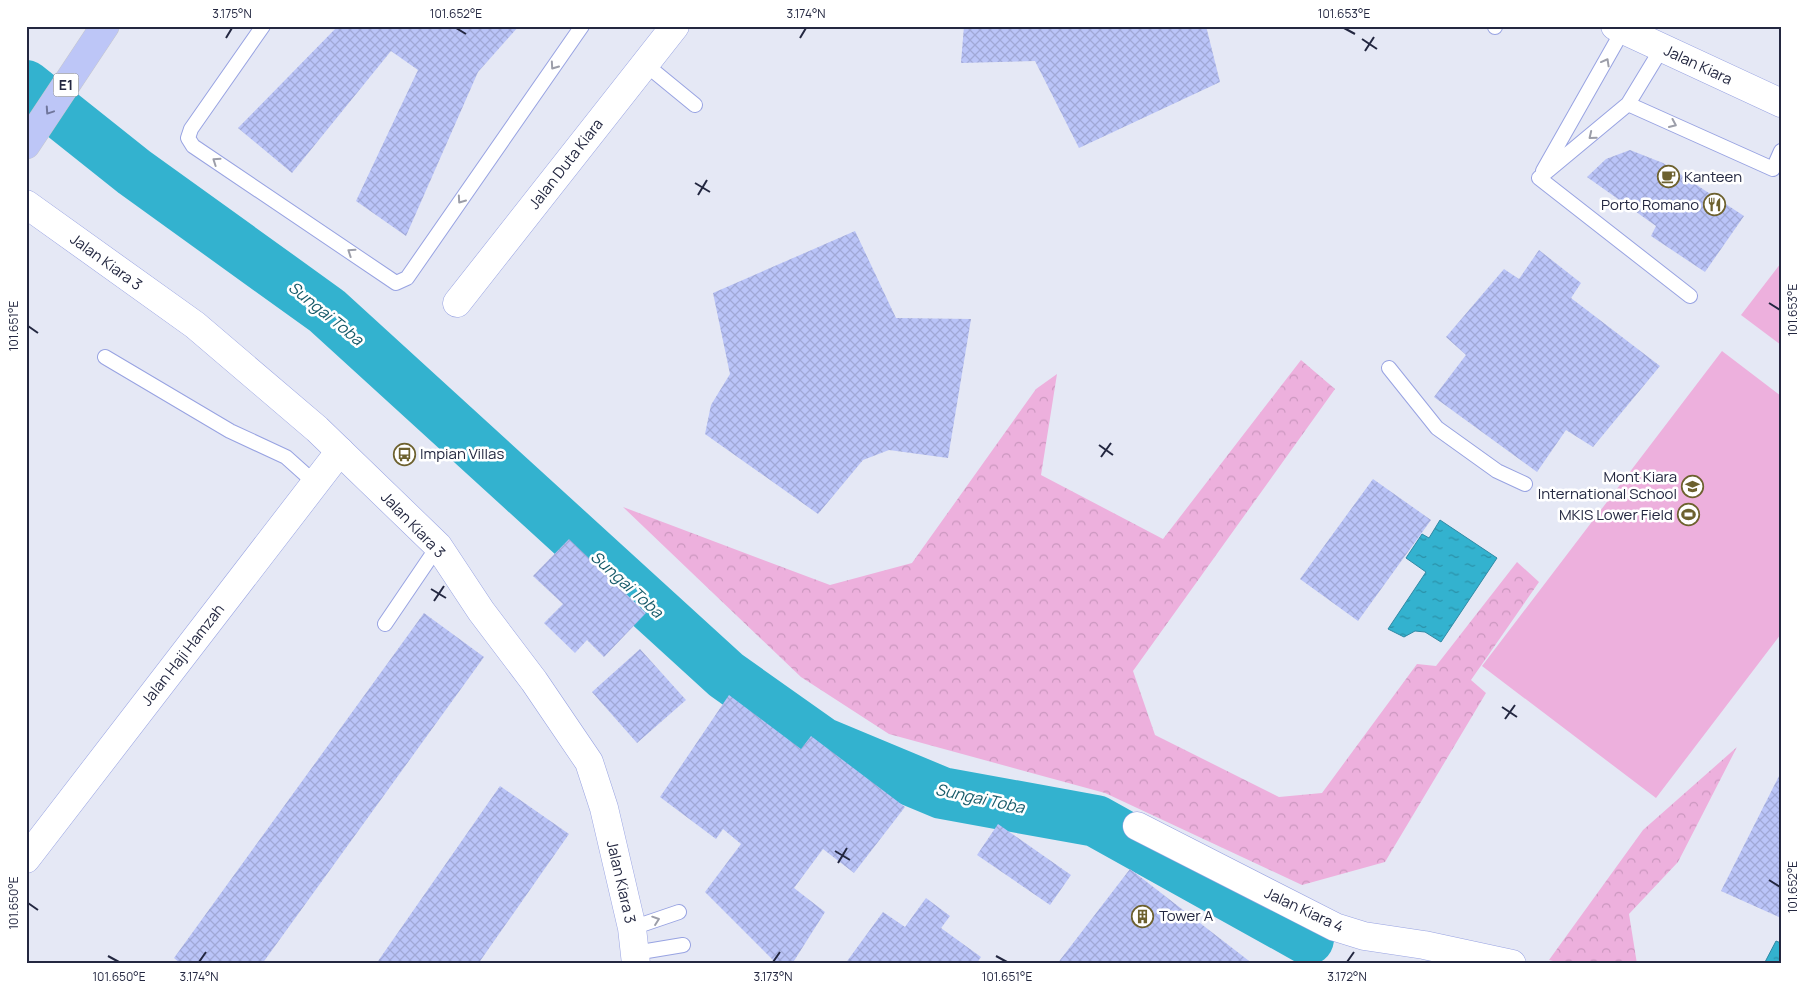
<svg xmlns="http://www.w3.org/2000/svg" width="1807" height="990" font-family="Manrope,sans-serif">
  <defs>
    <pattern id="forest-crowns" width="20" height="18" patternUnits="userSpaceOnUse" patternTransform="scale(1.25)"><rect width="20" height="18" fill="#edb0dd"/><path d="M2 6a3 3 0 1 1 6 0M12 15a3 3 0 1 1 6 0" fill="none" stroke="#cb97bf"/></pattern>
    <pattern id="water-ripples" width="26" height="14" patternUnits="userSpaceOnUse" patternTransform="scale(1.25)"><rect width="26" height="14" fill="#33b2cf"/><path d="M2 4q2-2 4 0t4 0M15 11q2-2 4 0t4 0" fill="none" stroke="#2b91a9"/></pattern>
    <pattern id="building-cross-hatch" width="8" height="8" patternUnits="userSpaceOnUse" patternTransform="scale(1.25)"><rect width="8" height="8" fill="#bac4f8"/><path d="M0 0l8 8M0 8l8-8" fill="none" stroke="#a0a8d6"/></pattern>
  </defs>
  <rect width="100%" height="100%" fill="#e5e8f5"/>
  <path fill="url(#forest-crowns)" d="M1301,360L1335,389L1133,671L1155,735L1279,797L1322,793L1417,664L1436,666L1517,562L1539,582L1471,680L1486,693L1385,862L1302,885L1105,793L889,734L801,677L623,507L830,585L912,563L1036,389L1057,374L1041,475L1163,539Z
    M1737,747L1678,862L1629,914L1637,964H1565L1549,960L1643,830Z"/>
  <path fill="#edb0dd" d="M1781,263V345L1741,315Z
    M1722,351L1781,396V634L1656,798L1482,666Z"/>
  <path fill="url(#water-ripples)" stroke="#2e88a4" d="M1440,520L1497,558L1441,642L1425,632L1415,631L1404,637L1388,629L1426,572L1406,558L1422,534L1429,538Z
    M1776,941L1781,943V964H1764Z"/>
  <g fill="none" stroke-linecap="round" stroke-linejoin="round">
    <path stroke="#33b2cf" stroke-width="52" d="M26,86L134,172L327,311L726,675L822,743L942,793L1096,821L1308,939"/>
  </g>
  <path fill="url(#building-cross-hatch)" d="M338,26H519L478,72L406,236L356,201L418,70L391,51L292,173L238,128Z
    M964,26H1206L1220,82L1079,148L1035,61L961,63Z
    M1630,150L1663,163L1744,216L1705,272L1651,236L1656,226L1587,177L1606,159Z
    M855,231L896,318L971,319L948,458L889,450L863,460L818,514L705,434L711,405L730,374L713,293Z
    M1539,250L1581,283L1571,298L1660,366L1593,447L1566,430L1537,472L1434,397L1466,355L1446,337L1504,269L1519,279Z
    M1373,479L1431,520L1358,621L1300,579Z
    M569,539L646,613L604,657L587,640L575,653L544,623L563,604L533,576Z
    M424,613L484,657L262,964H181L174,958Z
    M640,649L686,700L637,743L592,692Z
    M729,695L801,749L811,736L905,807L854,873L823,849L794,888L825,912L792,964H777L705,892L741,844L723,829L716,839L660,797Z
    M1781,772V918L1721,891Z
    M500,786L569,834L478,964H376Z
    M998,824L1071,875L1050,905L977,855Z
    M1130,869L1253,964H1057Z
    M926,898L950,916L941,928L981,957L976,964H845L883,912L905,927Z"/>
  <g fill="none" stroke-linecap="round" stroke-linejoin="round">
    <defs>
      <path id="service" d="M263,26L191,129L188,138L193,146L396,283L407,278L582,26
        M1495,27V26
        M645,64L695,105
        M1628,104L1773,169L1781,151
        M1543,171L1623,30
        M1539,178L1690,296
        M1539,178L1628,104L1662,48
        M105,357L230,431L286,457L315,483
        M1389,368L1437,428L1497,471L1525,484
        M385,624L438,546
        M632,928L679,912
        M635,953L683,945"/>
      <path id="minor" d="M457,303L675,26
        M1137,826L1335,927L1364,936L1424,945L1512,964
        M26,859L340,451"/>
      <path id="tertiary" d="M26,204L195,325L317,429L438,546L481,611L534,681L589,762L604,808L632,928L636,964"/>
      <path id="secondary" d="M1615,26L1781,103"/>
      <path id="motorway" d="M26,145L105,26"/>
    </defs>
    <use href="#service" stroke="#98a3e2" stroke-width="16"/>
    <use href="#minor" stroke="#98a3e2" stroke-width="29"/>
    <use href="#tertiary" stroke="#98a3e2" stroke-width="29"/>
    <use href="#secondary" stroke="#98a3e2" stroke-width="29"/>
    <use href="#motorway" stroke="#c6c7cd" stroke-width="29"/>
    <use href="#service" stroke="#fff" stroke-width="14"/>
    <use href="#minor" stroke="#fff" stroke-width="28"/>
    <use href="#tertiary" stroke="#fff" stroke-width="28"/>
    <use href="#secondary" stroke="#fff" stroke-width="28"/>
    <use href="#motorway" stroke="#bdc6f7" stroke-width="28"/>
  </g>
  <defs><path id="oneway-chevron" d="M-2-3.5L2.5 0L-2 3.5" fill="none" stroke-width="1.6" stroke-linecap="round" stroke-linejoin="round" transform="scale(1.25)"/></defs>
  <g stroke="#9c9ea9">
    <use href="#oneway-chevron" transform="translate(1606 62) rotate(-61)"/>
    <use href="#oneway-chevron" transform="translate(554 66) rotate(125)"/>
    <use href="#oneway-chevron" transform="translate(1673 124) rotate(24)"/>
    <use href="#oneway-chevron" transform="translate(1592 136) rotate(141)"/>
    <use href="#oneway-chevron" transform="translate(216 161) rotate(-146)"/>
    <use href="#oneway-chevron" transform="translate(461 200) rotate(125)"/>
    <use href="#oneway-chevron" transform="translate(351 252) rotate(-146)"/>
    <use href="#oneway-chevron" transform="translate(656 920) rotate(-19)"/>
  </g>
  <use stroke="#70769c" href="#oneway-chevron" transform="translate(49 111) rotate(124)"/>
  <path fill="none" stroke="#232740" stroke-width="2" d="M456,28L466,34M1344,28L1355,34M226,38L232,28M800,38L806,28M1362,39L1377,49M1365,51L1374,37M695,183L710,192M698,195L707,180M1769,303L1780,310M28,326L38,333M1099,445L1113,455M1101,457L1111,443M431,589L446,598M434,601L444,586M1502,707L1517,717M1505,719L1515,705M835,851L850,860M838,863L847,848M1769,880L1780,887M28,903L38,910M108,956L119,962M996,956L1007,962M199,962L206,952M773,962L780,952M1347,962L1354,952"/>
  <defs>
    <symbol id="cafe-ring" viewBox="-11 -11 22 22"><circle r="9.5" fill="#fff" stroke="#6d612e" stroke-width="1.5"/><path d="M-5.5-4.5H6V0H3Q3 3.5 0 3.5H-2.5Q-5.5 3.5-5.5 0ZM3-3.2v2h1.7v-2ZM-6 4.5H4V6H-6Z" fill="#6d612e"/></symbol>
    <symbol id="restaurant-ring" viewBox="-11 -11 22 22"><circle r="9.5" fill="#fff" stroke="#6d612e" stroke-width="1.5"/><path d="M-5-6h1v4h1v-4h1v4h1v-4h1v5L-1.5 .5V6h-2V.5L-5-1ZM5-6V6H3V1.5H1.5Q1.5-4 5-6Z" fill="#6d612e"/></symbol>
    <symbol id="bus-ring" viewBox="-11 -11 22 22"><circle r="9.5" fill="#fff" stroke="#6d612e" stroke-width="1.5"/><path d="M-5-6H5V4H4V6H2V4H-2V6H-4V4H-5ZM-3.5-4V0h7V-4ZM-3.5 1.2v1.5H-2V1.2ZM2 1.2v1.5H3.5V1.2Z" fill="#6d612e"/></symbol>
    <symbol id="school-ring" viewBox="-11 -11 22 22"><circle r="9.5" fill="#fff" stroke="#6d612e" stroke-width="1.5"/><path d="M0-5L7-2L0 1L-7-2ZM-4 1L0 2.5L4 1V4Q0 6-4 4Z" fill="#6d612e"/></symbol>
    <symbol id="stadium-ring" viewBox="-11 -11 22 22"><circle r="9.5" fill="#fff" stroke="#6d612e" stroke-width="1.5"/><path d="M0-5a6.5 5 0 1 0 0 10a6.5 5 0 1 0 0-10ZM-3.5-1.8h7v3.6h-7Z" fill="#6d612e"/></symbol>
    <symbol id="building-ring" viewBox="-11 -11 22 22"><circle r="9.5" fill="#fff" stroke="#6d612e" stroke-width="1.5"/><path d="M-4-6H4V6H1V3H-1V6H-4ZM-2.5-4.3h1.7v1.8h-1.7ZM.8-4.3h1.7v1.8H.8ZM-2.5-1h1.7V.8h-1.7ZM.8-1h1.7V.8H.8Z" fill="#6d612e"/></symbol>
  </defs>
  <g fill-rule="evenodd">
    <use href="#cafe-ring" x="1656" y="164" width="25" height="25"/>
    <use href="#restaurant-ring" x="1702" y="192" width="25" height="25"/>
    <use href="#bus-ring" x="392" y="442" width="25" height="25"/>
    <use href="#school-ring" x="1680" y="474" width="25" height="25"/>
    <use href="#stadium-ring" x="1676" y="502" width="25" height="25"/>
    <use href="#building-ring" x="1130" y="904" width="25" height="25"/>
  </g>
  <g text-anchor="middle" stroke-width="5" stroke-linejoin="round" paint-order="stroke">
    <rect fill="#fff" stroke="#656879" stroke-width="1" x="53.5" y="73.5" width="25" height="23" rx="4"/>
    <g font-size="14" font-weight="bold" fill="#232740">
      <text x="66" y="90">E1</text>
    </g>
    <g font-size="15" fill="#232740" stroke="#fff">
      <text transform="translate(1698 65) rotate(25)" y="5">Jalan Kiara</text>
      <text transform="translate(566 164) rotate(-52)" y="5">Jalan Duta Kiara</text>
      <text transform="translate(106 262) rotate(36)" y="5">Jalan Kiara 3</text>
      <text transform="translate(413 525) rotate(46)" y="5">Jalan Kiara 3</text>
      <text transform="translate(183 655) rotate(-52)" y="5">Jalan Haji Hamzah</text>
      <text transform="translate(621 882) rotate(77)" y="5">Jalan Kiara 3</text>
      <text transform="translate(1304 910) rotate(25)" y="5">Jalan Kiara 4</text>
    </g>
    <g font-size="15" fill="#232740" stroke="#fff" text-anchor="start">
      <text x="1684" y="182">Kanteen</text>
      <text x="1699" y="210" text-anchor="end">Porto Romano</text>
      <text x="420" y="459">Impian Villas</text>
      <text x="1677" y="482" text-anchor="end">Mont Kiara<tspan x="1677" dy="17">International School</tspan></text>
      <text x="1673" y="520" text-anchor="end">MKIS Lower Field</text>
      <text x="1159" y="921">Tower A</text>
    </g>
    <g font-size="16" font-style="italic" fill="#175b6a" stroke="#fff">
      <text transform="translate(326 313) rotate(39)" y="6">Sungai Toba</text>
      <text transform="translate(627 584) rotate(42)" y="6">Sungai Toba</text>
      <text transform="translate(980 798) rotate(12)" y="6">Sungai Toba</text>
    </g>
  </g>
  <rect width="1807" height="990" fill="none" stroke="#ffffff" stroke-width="55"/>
  <rect x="28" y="28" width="1752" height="934" fill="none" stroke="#232740" stroke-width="2"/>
  <g font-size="12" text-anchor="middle" fill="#232740">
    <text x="232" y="18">3.175°N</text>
    <text x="456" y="18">101.652°E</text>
    <text x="806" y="18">3.174°N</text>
    <text x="1344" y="18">101.653°E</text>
    <text transform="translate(1793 310) rotate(-90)" y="4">101.653°E</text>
    <text transform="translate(14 326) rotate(-90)" y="4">101.651°E</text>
    <text transform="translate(1793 887) rotate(-90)" y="4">101.652°E</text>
    <text transform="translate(14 903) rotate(-90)" y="4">101.650°E</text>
    <text x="119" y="981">101.650°E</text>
    <text x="199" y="981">3.174°N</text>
    <text x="773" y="981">3.173°N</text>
    <text x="1007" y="981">101.651°E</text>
    <text x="1347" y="981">3.172°N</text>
  </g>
</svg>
